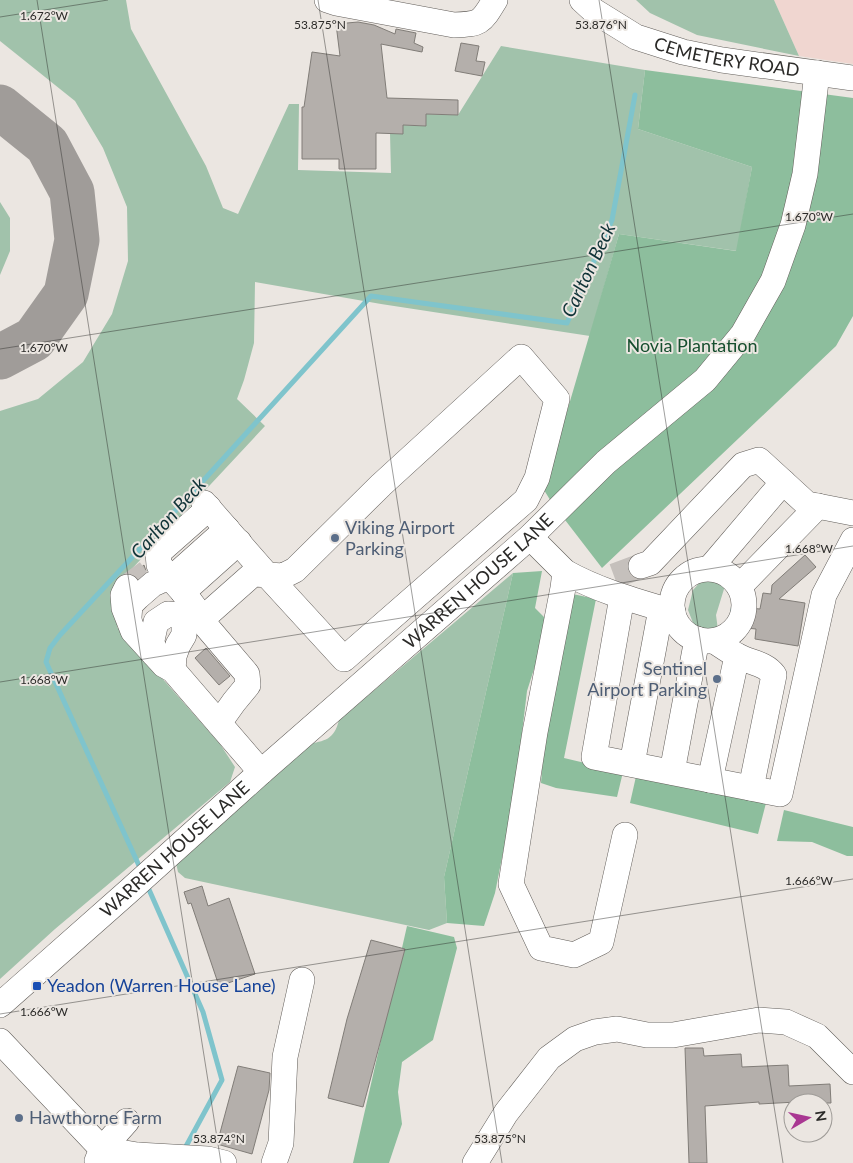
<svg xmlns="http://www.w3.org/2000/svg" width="853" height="1163" font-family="Lato,sans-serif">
  <rect width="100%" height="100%" fill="#ebe6e1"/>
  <path fill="#f0d6d0" d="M774,0H853V64L799,56Z"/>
  <path fill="#a1c2ab" d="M0,0H126L131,29L206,166L223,208L238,214L289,104H299L298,170L391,173L390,133L403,134V125L425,126L426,114L458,115L501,46L645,70L638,129L752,167L737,251L619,234L590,336L381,304L255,282L254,343L244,380L237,399L265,426L128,573L115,597L121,621L117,627L220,744L235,767L230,782L55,929L0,979V411L38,399L83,362L112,314L128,261L127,207L103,148L75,101L0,41Z
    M636,0H774L799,56L697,35L650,13Z
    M0,202L10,218V251L0,275Z
    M513,573L444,877L447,923L429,930L185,878L178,872L176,863L307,744C325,741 334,740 339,720Z
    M714,577H725L730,581L724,589L716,615L718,630L695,628L688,610L693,590L702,580Z"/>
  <path fill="#8dbe9d" d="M645,70L853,98V316L836,346L602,568L552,503L544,490L619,234L736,251L752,167L638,129Z
    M542,571L535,608L549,622L527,691L515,792L495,893L484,926L447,923L444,877L513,573Z
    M568,593L596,599L564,758L623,772L617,797L556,788L541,783L546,717Z
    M637,772L766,803L758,834L630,803Z
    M784,810L853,827V856H847L812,842L777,841Z
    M407,926L454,937L457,948L433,1040L402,1062L398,1092L402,1124L389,1163H353Z"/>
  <path fill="#7fc4cc" d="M739,594L733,619H729L733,595Z"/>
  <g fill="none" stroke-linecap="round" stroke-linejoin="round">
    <path stroke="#7fc4cc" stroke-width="5" d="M141,870L46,662L50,648L60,635L202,482L371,296L567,323L612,220L635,95
      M147,885L203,1012L222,1080L184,1150"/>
    <path stroke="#a09c99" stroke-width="45" d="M0,107L47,145L72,192L77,240L66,294L34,339L0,357"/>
  </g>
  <path fill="#b4afab" stroke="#817d78" d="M358,22L374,25L395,34L396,29L416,33L414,43L423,47L422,52L381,44L387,98L458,100V115L426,114V126L403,125V134L376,133V169H339V159H302V107H304L312,52L340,56L336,24Z
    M461,43L479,46L476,61L485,62L482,76L455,71Z
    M805,555L816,567L779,599L805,603L798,646L755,639L756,629L746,628L749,608L760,609L763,593L771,594L772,585Z
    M628,561L627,570L631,576L624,577L621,563Z
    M144,565L146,571L138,578L133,574Z
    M206,648L230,676L219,685L195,658Z
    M202,886L208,906L229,898L255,974L219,986L191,903L188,904L184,892Z
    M371,940L405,949L363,1107L328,1098L347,1019Z
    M685,1048H703L704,1056L741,1054L742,1067L788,1065L789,1086L830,1084L831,1103H797V1102L759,1104V1102L705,1106L707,1163H689Z
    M238,1066L270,1073L269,1090L252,1154L217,1144Z"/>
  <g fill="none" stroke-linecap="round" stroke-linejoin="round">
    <path stroke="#c5c0bc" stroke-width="25" stroke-dasharray="25 12" stroke-linecap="butt" d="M614,576L641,566
      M127,587L149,571"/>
    <defs>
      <g id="minor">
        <path d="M327,0L336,3L454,25C481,24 481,23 495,0"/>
        <path id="s1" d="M582,0L594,11L636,37L683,52L722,60L853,78"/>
        <path d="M204,503L267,575L344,659L526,500L537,478L557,399L521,357L381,485L295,570L283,576L253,574L201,620L247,674L248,685L234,702L219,723"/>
        <path d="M530,537L565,572L563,588L535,732L511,884L541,948L574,955L601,942L625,835"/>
        <path d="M159,565L158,553L209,508"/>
        <path d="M641,566L650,563L743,465L759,460L807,504L853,513"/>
        <path d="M161,567L183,592L203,619"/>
        <path d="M710,568L783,482"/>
        <circle cx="708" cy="605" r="36"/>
        <path d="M565,572C599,591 636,601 673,612"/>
        <path d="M740,586L818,506"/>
        <path d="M127,587L123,595L124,608L133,631L164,665L173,670L261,772"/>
        <path d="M183,592L239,542"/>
        <path d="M622,597L594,757L780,794L824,595L853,540"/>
        <path d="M129,617L130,605L138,597L153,584L162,580L171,579L227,529"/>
        <path d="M714,641C722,646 730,652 738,656C751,663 765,663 774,675L751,788"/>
        <path d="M154,654L152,640L156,622L168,614L179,615L184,622V635L178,645L174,656L173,670"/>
        <path d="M632,764L661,609"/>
        <path d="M672,772L697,639"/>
        <path d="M710,780L737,656"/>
        <path id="s2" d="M0,1005L130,890L261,772L530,537L606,462L705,380L743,334L773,281L793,225L805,174L817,73"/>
        <path d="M0,1041L102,1149L137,1155L208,1159L224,1163"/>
        <path d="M97,1161L102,1149L127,1121"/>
        <path d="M274,1163L281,1143L285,1057L302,980"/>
        <path d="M475,1163L506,1113L549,1058L575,1039L595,1032L617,1029L647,1035H673L759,1020L786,1022L817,1036L853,1072"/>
      </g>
    </defs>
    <use href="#minor" stroke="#625e5a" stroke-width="26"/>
    <use href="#minor" stroke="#fff" stroke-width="25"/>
  </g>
  <path fill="none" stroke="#2b2a28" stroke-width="1" stroke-opacity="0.45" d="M37,0L221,1163M318,0L502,1163M599,0L783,1163M0,17L108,0M0,349L853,214M0,682L853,546M0,1014L853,879"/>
  <g fill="#5c6f8a" stroke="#ebe6e1" stroke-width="2">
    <circle cx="335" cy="538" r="5"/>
    <circle cx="717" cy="679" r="5"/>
    <circle cx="19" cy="1118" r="5"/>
  </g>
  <rect fill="#1a4fb4" stroke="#ebe6e1" stroke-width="2" x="32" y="981" width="10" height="10" rx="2.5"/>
  <g text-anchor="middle" stroke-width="4" stroke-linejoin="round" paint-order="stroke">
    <g font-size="18" fill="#2b2a28" stroke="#ebe6e1">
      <text dy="6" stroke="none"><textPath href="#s1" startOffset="159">CEMETERY ROAD</textPath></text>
      <text dy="6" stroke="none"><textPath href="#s2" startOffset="639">WARREN HOUSE LANE</textPath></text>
      <text dy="6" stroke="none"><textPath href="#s2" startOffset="234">WARREN HOUSE LANE</textPath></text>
    </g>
    <g font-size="18" fill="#154e2e" stroke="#ebe6e1">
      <text x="692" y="352">Novia Plantation</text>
    </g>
    <g font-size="18" fill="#4e5e75" stroke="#ebe6e1" text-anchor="start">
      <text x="345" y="534">Viking Airport<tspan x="345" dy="21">Parking</tspan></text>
      <text x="707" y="675" text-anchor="end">Sentinel<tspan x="707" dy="21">Airport Parking</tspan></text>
      <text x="29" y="1124">Hawthorne Farm</text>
    </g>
    <g font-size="18" fill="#164399" stroke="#ebe6e1" text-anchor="start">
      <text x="47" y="992">Yeadon (Warren House Lane)</text>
    </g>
    <g font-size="19" font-style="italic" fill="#103337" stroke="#ebe6e1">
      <text transform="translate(588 270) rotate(-65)" y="7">Carlton Beck</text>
      <text transform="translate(168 518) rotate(-48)" y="7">Carlton Beck</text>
    </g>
  </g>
  <g font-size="12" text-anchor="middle" fill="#2b2a28" stroke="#ebe6e1" stroke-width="4" stroke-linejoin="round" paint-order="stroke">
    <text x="44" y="20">1.672°W</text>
    <text x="320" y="29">53.875°N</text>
    <text x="601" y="29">53.876°N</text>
    <text x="809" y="221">1.670°W</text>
    <text x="44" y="352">1.670°W</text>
    <text x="809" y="553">1.668°W</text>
    <text x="44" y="684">1.668°W</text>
    <text x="809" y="885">1.666°W</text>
    <text x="44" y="1016">1.666°W</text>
    <text x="219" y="1143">53.874°N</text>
    <text x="500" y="1143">53.875°N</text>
  </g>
  <g transform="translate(808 1118) rotate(81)"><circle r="24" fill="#ebe6e1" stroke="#9e9b97"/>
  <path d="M0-4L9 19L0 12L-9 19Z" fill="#a93792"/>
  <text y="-8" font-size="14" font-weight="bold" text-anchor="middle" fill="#2b2a28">N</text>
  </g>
</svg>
